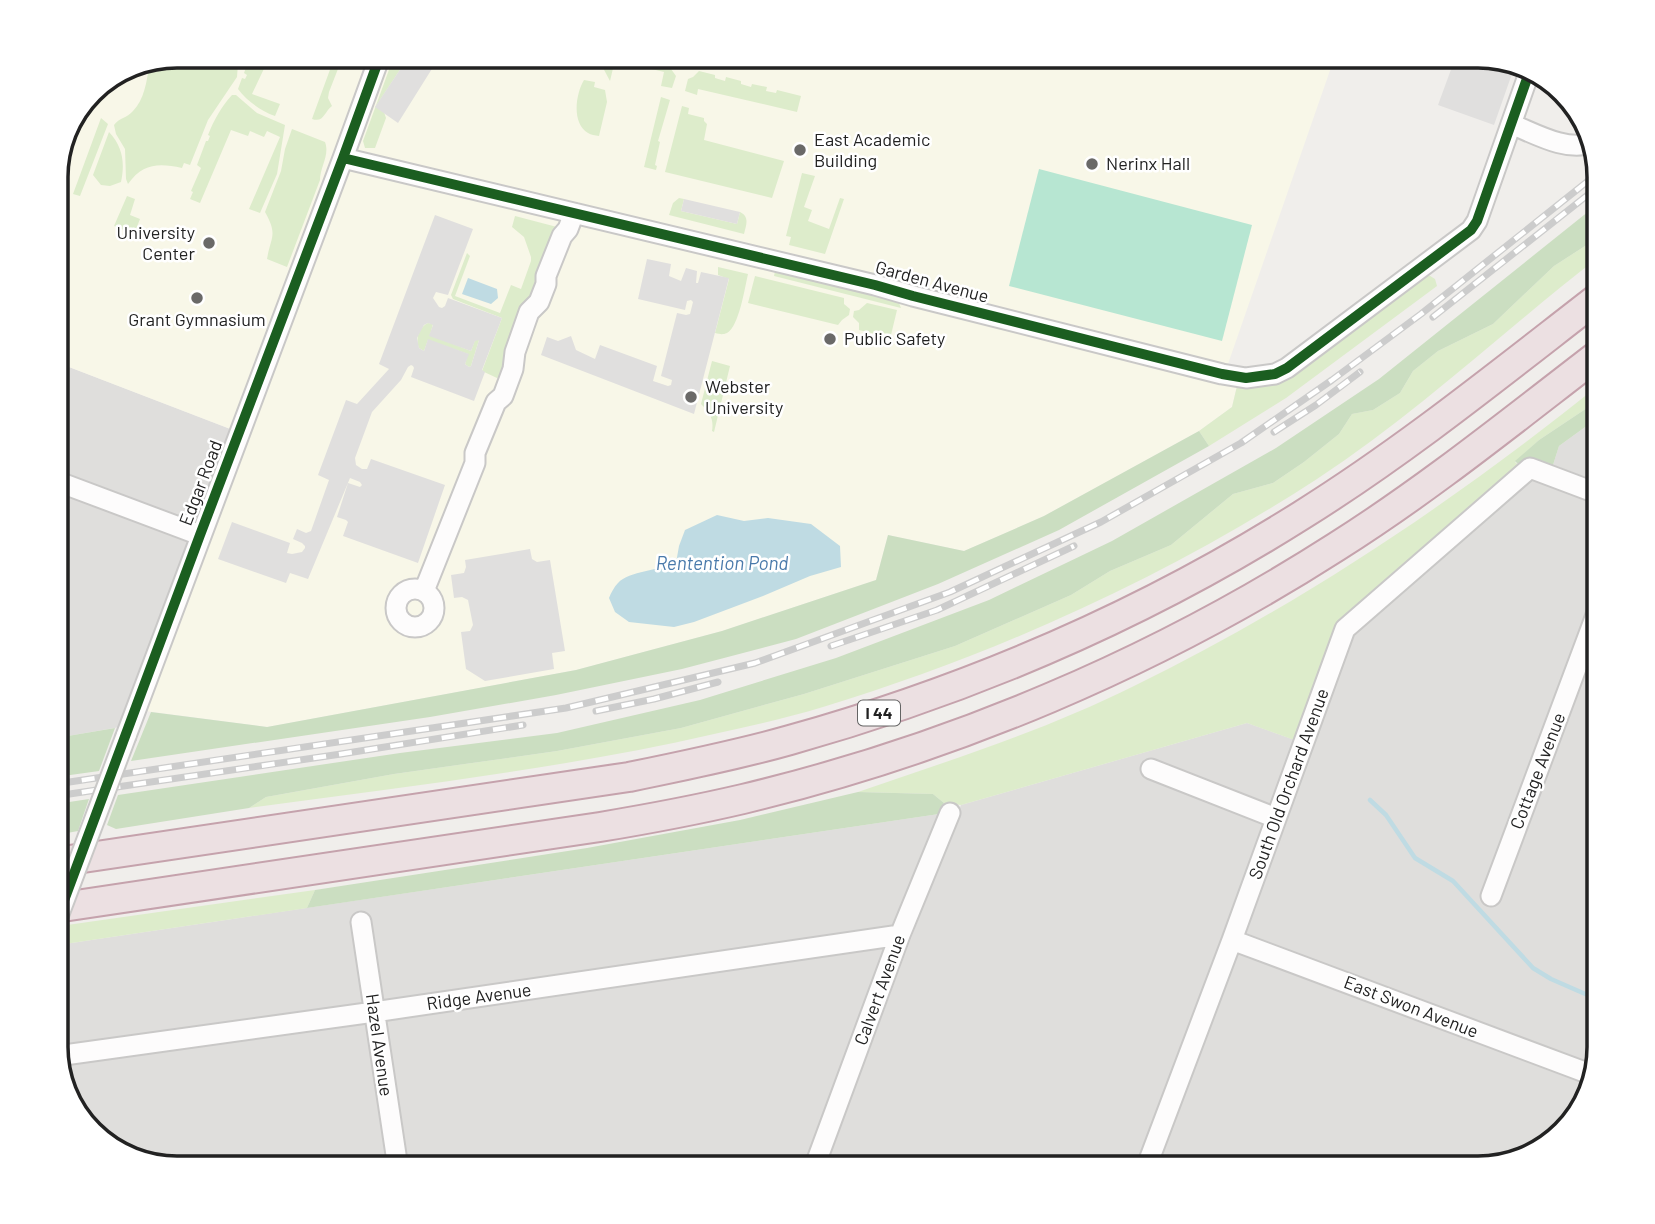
<svg xmlns="http://www.w3.org/2000/svg" width="1655" height="1224" font-family="Barlow,sans-serif">
  <rect width="100%" height="100%" fill="#f0eeeb"/>
  <path fill="#dfdedc" d="M56,362L233,430L120,727L56,738Z
    M1599,417V482L1553,465L1559,446Z
    M1539,480L1599,501V1047L1574,1120L1532,1155L1478,1168H825L961,805L1247,723L1312,746L1351,638L1358,630L1526,482Z
    M939,814L808,1168H177L104,1143L69,1101L56,1055V951L58,945Z"/>
  <path fill="#f8f7e8" d="M177,56H1335L1228,364L850,272L844,287L1237,386L1232,407L1199,431L1044,516L964,551L888,535L876,580L722,631L576,670L267,727L145,711L246,435L56,362V169L69,123L97,86Z"/>
  <path fill="#ddeccb" d="M177,56H235L238,64L237,77L208,120L190,165L184,163L182,168C159,163 143,163 128,184L126,179L125,149L116,134L114,125C119,118 127,118 133,111C144,100 147,81 149,66Z
    M250,56H270L252,94L280,104L275,116C261,111 247,101 238,89L242,78L245,79L247,75L244,73Z
    M335,56H343L329,92L328,98L332,106C324,112 324,123 312,119L313,116Z
    M394,56H409L376,106L384,112L386,118L375,148H365L363,141Z
    M609,56H638L670,64L671,69L676,76L672,88L661,86L664,72L615,60L610,81L602,66Z
    M699,71L715,75V78L725,81L726,77L741,81V84L751,87L752,84L767,87L766,91L776,93L777,90L801,96L797,112L698,89L697,95L685,91L688,79L693,77Z
    M584,80L595,82L594,87L605,90L607,102L599,136C595,135 591,135 588,133C571,123 576,93 584,80Z
    M232,95H236L257,113L285,125L277,174L260,213L249,209L280,137L267,131L264,137L250,131L248,136L231,130L200,203L190,199L193,192L191,191L201,168L197,165L206,141H208L210,136L208,135C214,120 221,107 232,95Z
    M661,97L670,100L658,141L660,142L655,165L657,166L656,170L644,167Z
    M682,106L689,108L688,114L704,118V121L707,124L704,140L784,161L772,198L665,172Z
    M101,118L108,124L80,196L73,194Z
    M292,129L325,142C330,155 320,167 320,180L287,267L267,259C271,236 278,235 265,212L281,171L285,149Z
    M109,132C123,147 125,163 121,182L110,186L101,185L93,175Z
    M802,173L815,176L804,207L812,210L808,221L829,229L840,198L844,199L825,254L789,245L791,237L786,236Z
    M127,196L135,199L130,215L140,219L134,234L114,226Z
    M679,198L684,199L681,211L737,224L740,212C750,217 746,225 744,234L669,215L673,203Z
    M515,216L557,227L501,376L497,378L482,371L502,318L453,299L451,295L467,253L470,256L455,296L500,313L511,285L521,289L531,261V257L524,237L512,227Z
    M1599,237V257C1504,330 1418,413 1317,479C1164,578 997,654 823,707C787,718 750,726 714,734C561,769 404,787 249,808L266,797L394,774L557,751L681,728L804,694L955,646L1071,595L1110,571L1171,545L1233,494L1273,483L1304,462L1339,434L1352,414L1373,410L1400,393L1413,371L1438,351L1493,324L1554,266Z
    M718,267L748,274C745,287 739,327 727,333C722,335 720,334 715,333L729,279L718,275Z
    M775,271L896,301L899,303L901,308L774,276Z
    M1427,274L1435,279L1437,286L1286,398L1209,446L1199,431L1232,407L1237,386Z
    M755,276L844,298V304L850,309L849,315L842,320L838,325L748,303Z
    M867,303L897,310L891,335L881,332L880,335L859,330V323L853,317L854,311L859,310Z
    M428,323L433,324L430,335L471,351L475,340H479L471,366L469,367L465,364L468,354L428,340L424,351L419,348C415,339 419,327 428,323Z
    M712,361L730,366L714,432L712,431C714,419 710,413 701,404Z
    M1599,385V395L1593,404L1539,440L1515,462L1522,468L1340,622L1297,741L1247,723L961,805L944,803L933,794L858,792C951,760 1046,730 1134,686C1300,605 1455,501 1599,385Z
    M315,890L307,908L58,945L67,925Z"/>
  <path fill="#cbdec1" d="M1599,203V237L1554,266L1493,324L1438,351L1413,371L1400,393L1373,410L1352,414L1339,434L1304,462L1273,483L1233,494L1171,545L1110,571L1071,595L955,646L804,694L681,728L557,751L394,774L266,797L249,808L116,829L107,825L118,795L400,753L557,733L700,700L836,658L989,600L1112,541L1276,448L1379,379Z
    M1599,395V417L1559,446L1553,465L1533,463L1522,468L1515,461L1539,440L1593,404Z
    M1199,431L1209,446L1059,530L938,584L796,639L682,669L556,695L430,717L131,761L151,712L267,727L576,670L722,631L876,580L888,535L964,551L1044,516Z
    M115,728L99,771L56,777V738Z
    M858,792L933,794L944,803L939,814L307,908L315,890L587,848L740,820Z
    M89,799L78,831L56,835V804Z"/>
  <path fill="#b7e6d2" d="M1039,169L1252,225L1222,341L1009,286Z"/>
  <path fill="#e0dfde" fill-rule="evenodd" d="M409,56H440L398,123L375,107Z
    M1456,56H1478L1514,68L1494,125L1438,105Z
    M684,199L740,212L737,224L681,211Z
    M435,215L473,229L448,295L436,292L433,298L439,307L442,308L445,306L448,298L502,318L482,370L485,372L474,401L411,377L414,368L413,366L411,365L408,367L401,380L372,412L355,458L356,465L362,469H367L371,459L445,485L418,563L343,536L348,522L346,520L337,517L348,483L360,487L362,485L360,482L350,478L308,579L290,573L286,583L218,559L232,522L290,543L287,553L292,554L302,552L305,548V546L302,543L293,539L297,529L306,533L311,531L329,480L318,475L346,400L357,404L389,369L379,364ZM428,323L433,325L429,336L471,351L475,341L479,340L471,366L469,367L465,364L469,354L428,339L424,351L419,348L417,338L424,325Z
    M647,259L671,264L669,276L681,281L686,268L697,271L696,283H698L701,272L729,278L694,414L541,355L547,337L558,341L571,336L576,350L595,359L600,345L657,366L653,381L668,386L671,385L672,380L661,376L677,313L686,315L690,314L693,302L691,300L687,301L685,310L638,299Z
    M530,549L532,559L537,562L550,560L565,651L552,653L554,669L485,681L466,669L461,632L470,631L473,625L468,600L462,597L454,598L451,575L464,573L466,567L465,560Z"/>
  <path fill="#bfdbe3" d="M468,278L497,289L498,298L491,304L462,294Z
    M717,515L744,521L768,518L811,524L840,546L841,567L810,576L763,596L694,622L674,627L629,622L615,612L609,598C611,593 614,587 618,583C629,571 660,570 676,563L679,546L685,530Z"/>
  <g fill="none" stroke-linecap="round" stroke-linejoin="round">
    <path stroke="#bfdbe3" stroke-width="4.5" d="M1370,800L1386,815L1415,858L1453,881L1533,968L1551,979L1599,1000"/>
    <defs>
      <path id="minor" d="M1511,124C1534,133 1566,152 1591,143
        M343,158L875,285L913,296L1222,374L1246,378L1275,374L1287,368L1471,230L1477,221L1529,73
        M56,481L200,535
        M396 608a19 19 0 1 1 38 0a19 19 0 1 1-38 0Z
        M424,591L475,463V453L496,402L503,396L513,369L515,352L529,312L539,302L546,284V276L562,236L568,229L574,213
        M126,736L343,158L380,56
        M1151,769L1276,818
        M1491,896L1599,607
        M361,922L398,1168
        M1232,940L1590,1074
        M57,1056L374,1012L900,935
        M814,1168L900,935L950,813
        M1146,1168L1232,940L1345,629L1530,468L1599,494"/>
      <path id="highway" d="M56,862L629,777C683,766 737,755 790,740C972,689 1142,616 1302,515C1406,450 1502,372 1599,297
        M56,908L600,827C648,819 696,810 743,799C952,749 1155,663 1336,547C1428,489 1513,420 1599,354"/>
    </defs>
    <use href="#minor" stroke="#c9c8c7" stroke-width="23"/>
    <use href="#highway" stroke="#c5a2ac" stroke-width="32"/>
    <use href="#minor" stroke="#fdfcfc" stroke-width="19"/>
    <use href="#highway" stroke="#ece0e2" stroke-width="28"/>
    <defs>
      <path id="rail" d="M1433,317L1599,186
        M1274,432L1316,405L1360,372
        M831,646L937,610L1074,546
        M596,711L654,699L718,682
        M56,784L566,708L755,663L950,592L1101,522L1241,443L1332,380L1421,314L1598,173
        M56,796L341,754L523,725"/>
    </defs>
    <use href="#rail" stroke="#ccc" stroke-width="7"/>
    <use href="#rail" stroke="#fff" stroke-width="4.5" stroke-dasharray="13" stroke-linecap="butt"/>
    <defs>
      <path id="minor-bridge" d="M56,922L126,736"/>
    </defs>
    <use href="#minor-bridge" stroke="#c9c8c7" stroke-width="23" stroke-linecap="butt"/>
    <use href="#minor-bridge" stroke="#fdfcfc" stroke-width="19"/>
    <defs>
      <path id="cycleway" d="M343,158L875,285L913,296L1222,374L1246,378L1275,374L1287,368L1471,230L1477,221L1529,73
        M56,922L200,535L343,158L380,56"/>
    </defs>
    <use href="#cycleway" stroke="#fff" stroke-width="15"/>
    <use href="#cycleway" stroke="#1b5e20" stroke-width="10"/>
  </g>
  <g fill="#6a6968" stroke="#fff" stroke-width="2.5">
    <circle cx="800" cy="150" r="7"/>
    <circle cx="1092" cy="164" r="7"/>
    <circle cx="209" cy="243" r="7"/>
    <circle cx="197" cy="298" r="7"/>
    <circle cx="830" cy="339" r="7"/>
    <circle cx="691" cy="397" r="7"/>
  </g>
  <g text-anchor="middle" stroke-width="5" stroke-linejoin="round" paint-order="stroke">
    <rect fill="#fff" stroke="#646464" stroke-width="2" x="858" y="700.5" width="42" height="25" rx="5"/>
    <g font-size="16" font-weight="bold" fill="#222">
      <text x="879" y="719">I 44</text>
    </g>
    <g font-size="18" fill="#222" stroke="#fff" text-anchor="start">
      <text x="814" y="146">East Academic<tspan x="814" dy="21">Building</tspan></text>
      <text x="1106" y="170">Nerinx Hall</text>
      <text x="195" y="239" text-anchor="end">University<tspan x="195" dy="21">Center</tspan></text>
      <text x="197" y="326" text-anchor="middle">Grant Gymnasium</text>
      <text x="844" y="345">Public Safety</text>
      <text x="705" y="393">Webster<tspan x="705" dy="21">University</tspan></text>
    </g>
    <g font-size="18" fill="#222" stroke="#fff">
      <text transform="translate(932 282) rotate(15)" y="6">Garden Avenue</text>
      <text transform="translate(201 483) rotate(-69)" y="6">Edgar Road</text>
      <text transform="translate(1538 771) rotate(-69)" y="6">Cottage Avenue</text>
      <text transform="translate(1289 784) rotate(-70)" y="6">South Old Orchard Avenue</text>
      <text transform="translate(880 990) rotate(-70)" y="6">Calvert Avenue</text>
      <text transform="translate(479 997) rotate(-8)" y="6">Ridge Avenue</text>
      <text transform="translate(1411 1007) rotate(21)" y="6">East Swon Avenue</text>
      <text transform="translate(379 1045) rotate(82)" y="6">Hazel Avenue</text>
    </g>
    <g font-size="19" font-style="italic" fill="#4a7aab" stroke="#fff">
      <text x="722" y="570">Rentention Pond</text>
    </g>
  </g>
  <path d="M0 0H1655V1224H0ZM177 68H1478A109 109 0 0 1 1587 177V1047A109 109 0 0 1 1478 1156H177A109 109 0 0 1 68 1047V177A109 109 0 0 1 177 68Z" fill="#fff" fill-rule="evenodd"/>
  <path fill="none" stroke="#222" stroke-width="3.5" d="M177 68H1478A109 109 0 0 1 1587 177V1047A109 109 0 0 1 1478 1156H177A109 109 0 0 1 68 1047V177A109 109 0 0 1 177 68Z"/>
</svg>
